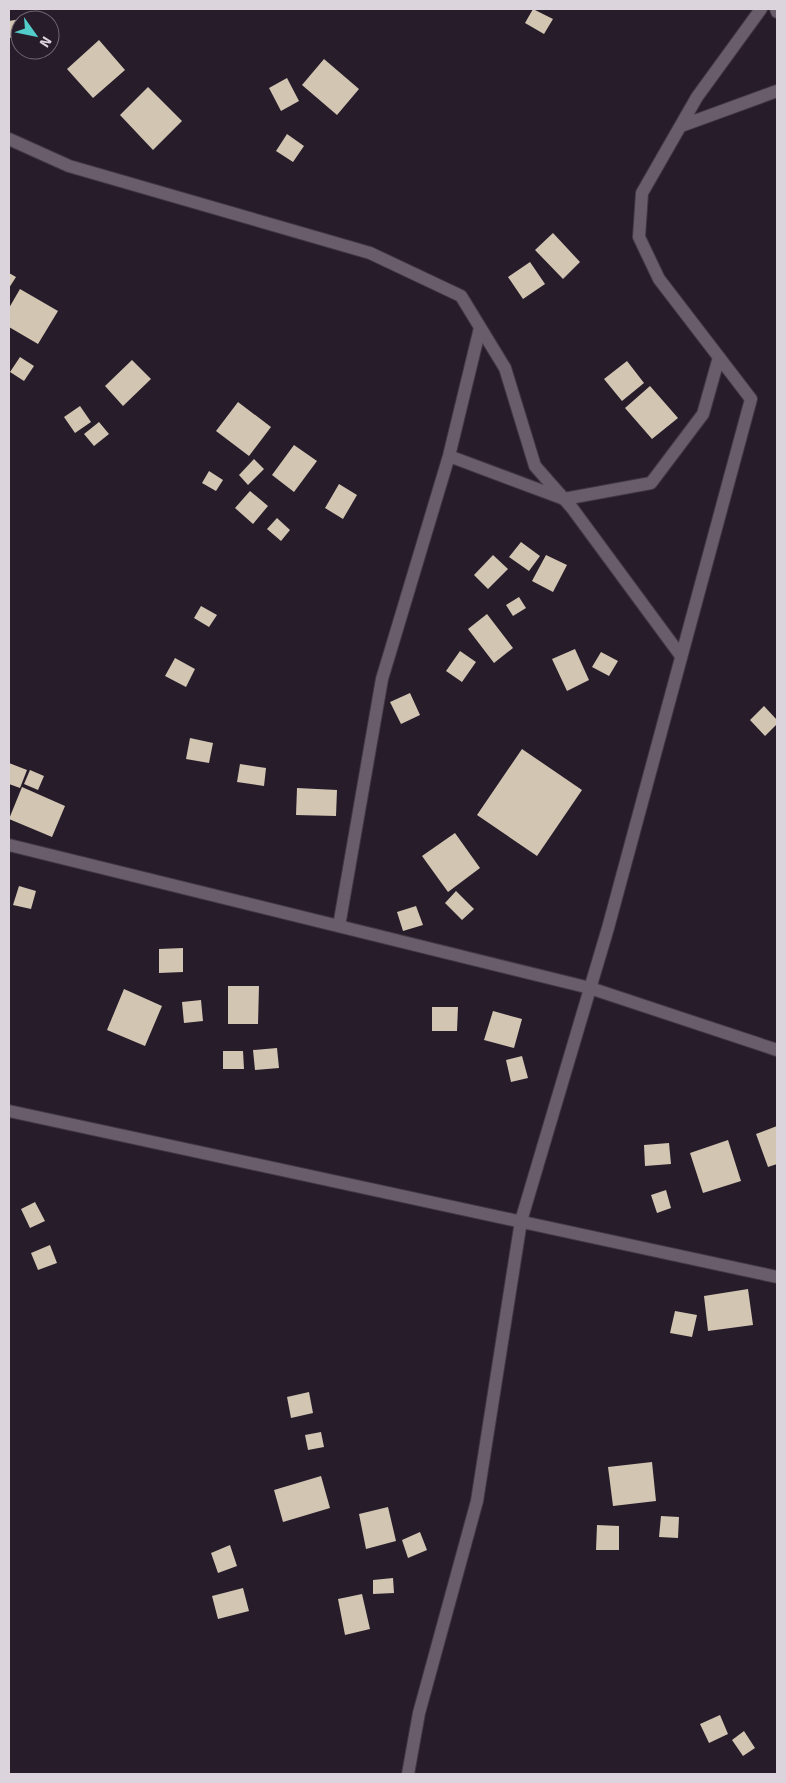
<svg xmlns="http://www.w3.org/2000/svg" width="786" height="1783" font-family="Signika,sans-serif">
  <rect width="100%" height="100%" fill="#271d2a"/>
  <path fill="#d2c5b2" d="M533,9L553,19L544,34L525,23Z
    M20,19V36L9,38V21Z
    M99,40L125,70L93,98L67,69Z
    M324,59L359,89L337,115L302,85Z
    M287,78L299,101L281,111L269,88Z
    M148,87L182,121L153,150L120,115Z
    M287,134L304,146L293,162L276,151Z
    M553,233L580,262L563,279L535,250Z
    M530,262L545,284L523,299L508,277Z
    M9,273L16,277L9,288Z
    M20,289L58,311L38,344L9,327V308Z
    M20,357L34,366L24,381L10,372Z
    M132,360L151,379L123,406L105,386Z
    M627,361L644,383L622,401L604,379Z
    M650,386L678,418L652,439L625,408Z
    M238,402L271,427L249,456L216,431Z
    M80,406L91,422L75,433L64,417Z
    M99,422L109,434L94,446L84,434Z
    M294,445L317,461L294,492L272,475Z
    M254,459L264,469L248,485L239,475Z
    M209,471L223,480L216,491L202,483Z
    M339,484L357,495L343,519L325,508Z
    M250,491L268,506L253,524L235,508Z
    M277,518L290,530L281,541L267,529Z
    M521,542L540,556L529,571L509,557Z
    M493,555L508,569L488,589L474,575Z
    M546,555L567,565L553,592L532,581Z
    M519,597L526,608L513,616L506,605Z
    M201,606L217,615L209,627L194,618Z
    M487,614L513,648L494,663L468,629Z
    M575,649L589,680L567,691L552,659Z
    M460,651L476,662L462,682L446,671Z
    M601,652L618,661L609,676L592,667Z
    M175,658L195,669L186,687L165,676Z
    M410,693L420,715L401,724L390,702Z
    M764,706L777,720V724L765,736L750,720Z
    M190,738L213,743L209,763L186,759Z
    M522,749L582,790L537,856L477,815Z
    M9,763L27,770L20,788L9,784Z
    M240,764L266,768L264,786L237,782Z
    M30,770L44,776L38,790L24,784Z
    M22,787L65,806L52,837L9,819Z
    M297,788L337,790L336,816L296,815Z
    M455,833L480,868L448,892L422,856Z
    M19,886L36,891L31,909L13,905Z
    M456,891L474,909L462,920L445,903Z
    M416,906L423,925L403,931L397,912Z
    M183,948V972L159,973V949Z
    M228,986H259L258,1024H228Z
    M124,989L162,1006L145,1046L107,1030Z
    M201,1000L203,1021L184,1023L182,1002Z
    M432,1007H458L457,1031H432Z
    M493,1011L522,1019L514,1048L484,1040Z
    M277,1048L279,1068L255,1070L253,1050Z
    M223,1051H243L244,1069H223Z
    M522,1056L528,1078L511,1082L506,1060Z
    M777,1126V1164L768,1167L756,1134Z
    M728,1140L741,1181L703,1193L690,1153Z
    M669,1143L671,1164L645,1166L644,1145Z
    M666,1190L671,1208L657,1213L651,1195Z
    M35,1202L45,1221L30,1228L21,1209Z
    M50,1245L57,1263L38,1270L31,1253Z
    M748,1289L753,1325L708,1331L704,1296Z
    M675,1311L697,1315L692,1337L670,1333Z
    M309,1392L313,1413L291,1418L287,1397Z
    M321,1432L324,1447L308,1450L305,1435Z
    M652,1462L656,1501L613,1506L608,1467Z
    M321,1476L330,1508L283,1522L274,1490Z
    M388,1507L396,1541L366,1549L359,1514Z
    M661,1516L679,1517L678,1538L659,1537Z
    M597,1525L619,1526V1550H596Z
    M420,1532L427,1550L408,1558L402,1540Z
    M230,1545L237,1566L218,1573L211,1553Z
    M393,1578L394,1593L373,1594V1580Z
    M243,1588L249,1611L218,1619L212,1596Z
    M362,1594L370,1629L345,1635L338,1599Z
    M720,1715L728,1734L709,1743L700,1724Z
    M744,1731L755,1748L743,1756L732,1740Z"/>
  <g fill="none" stroke-linecap="round" stroke-linejoin="round">
    <defs>
      <path id="minor" d="M776,9L777,12
        M681,126L777,91
        M9,139L69,166L370,253L461,296L505,368L535,466L572,508L681,656
        M449,456L564,499L651,483L703,414L719,357
        M9,845L590,988L777,1050
        M339,926L382,679L449,456L480,328
        M9,1111L777,1277
        M408,1774L419,1713L477,1501L521,1221L608,928L751,399L659,279L639,237L642,193L697,97L761,9"/>
    </defs>
    <use href="#minor" stroke="#413843" stroke-width="14"/>
    <use href="#minor" stroke="#695d6c" stroke-width="12"/>
  </g>
  <rect width="786" height="1783" fill="none" stroke="#dbd4dd" stroke-width="20"/>
  <g transform="translate(35 35) rotate(123)"><circle r="24" fill="#271d2a" stroke="#6f6672"/>
  <path d="M0-4L9 19L0 12L-9 19Z" fill="#53cdca"/>
  <text y="-8" font-size="14" font-weight="bold" text-anchor="middle" fill="#dbd4dd">N</text>
  </g>
</svg>
